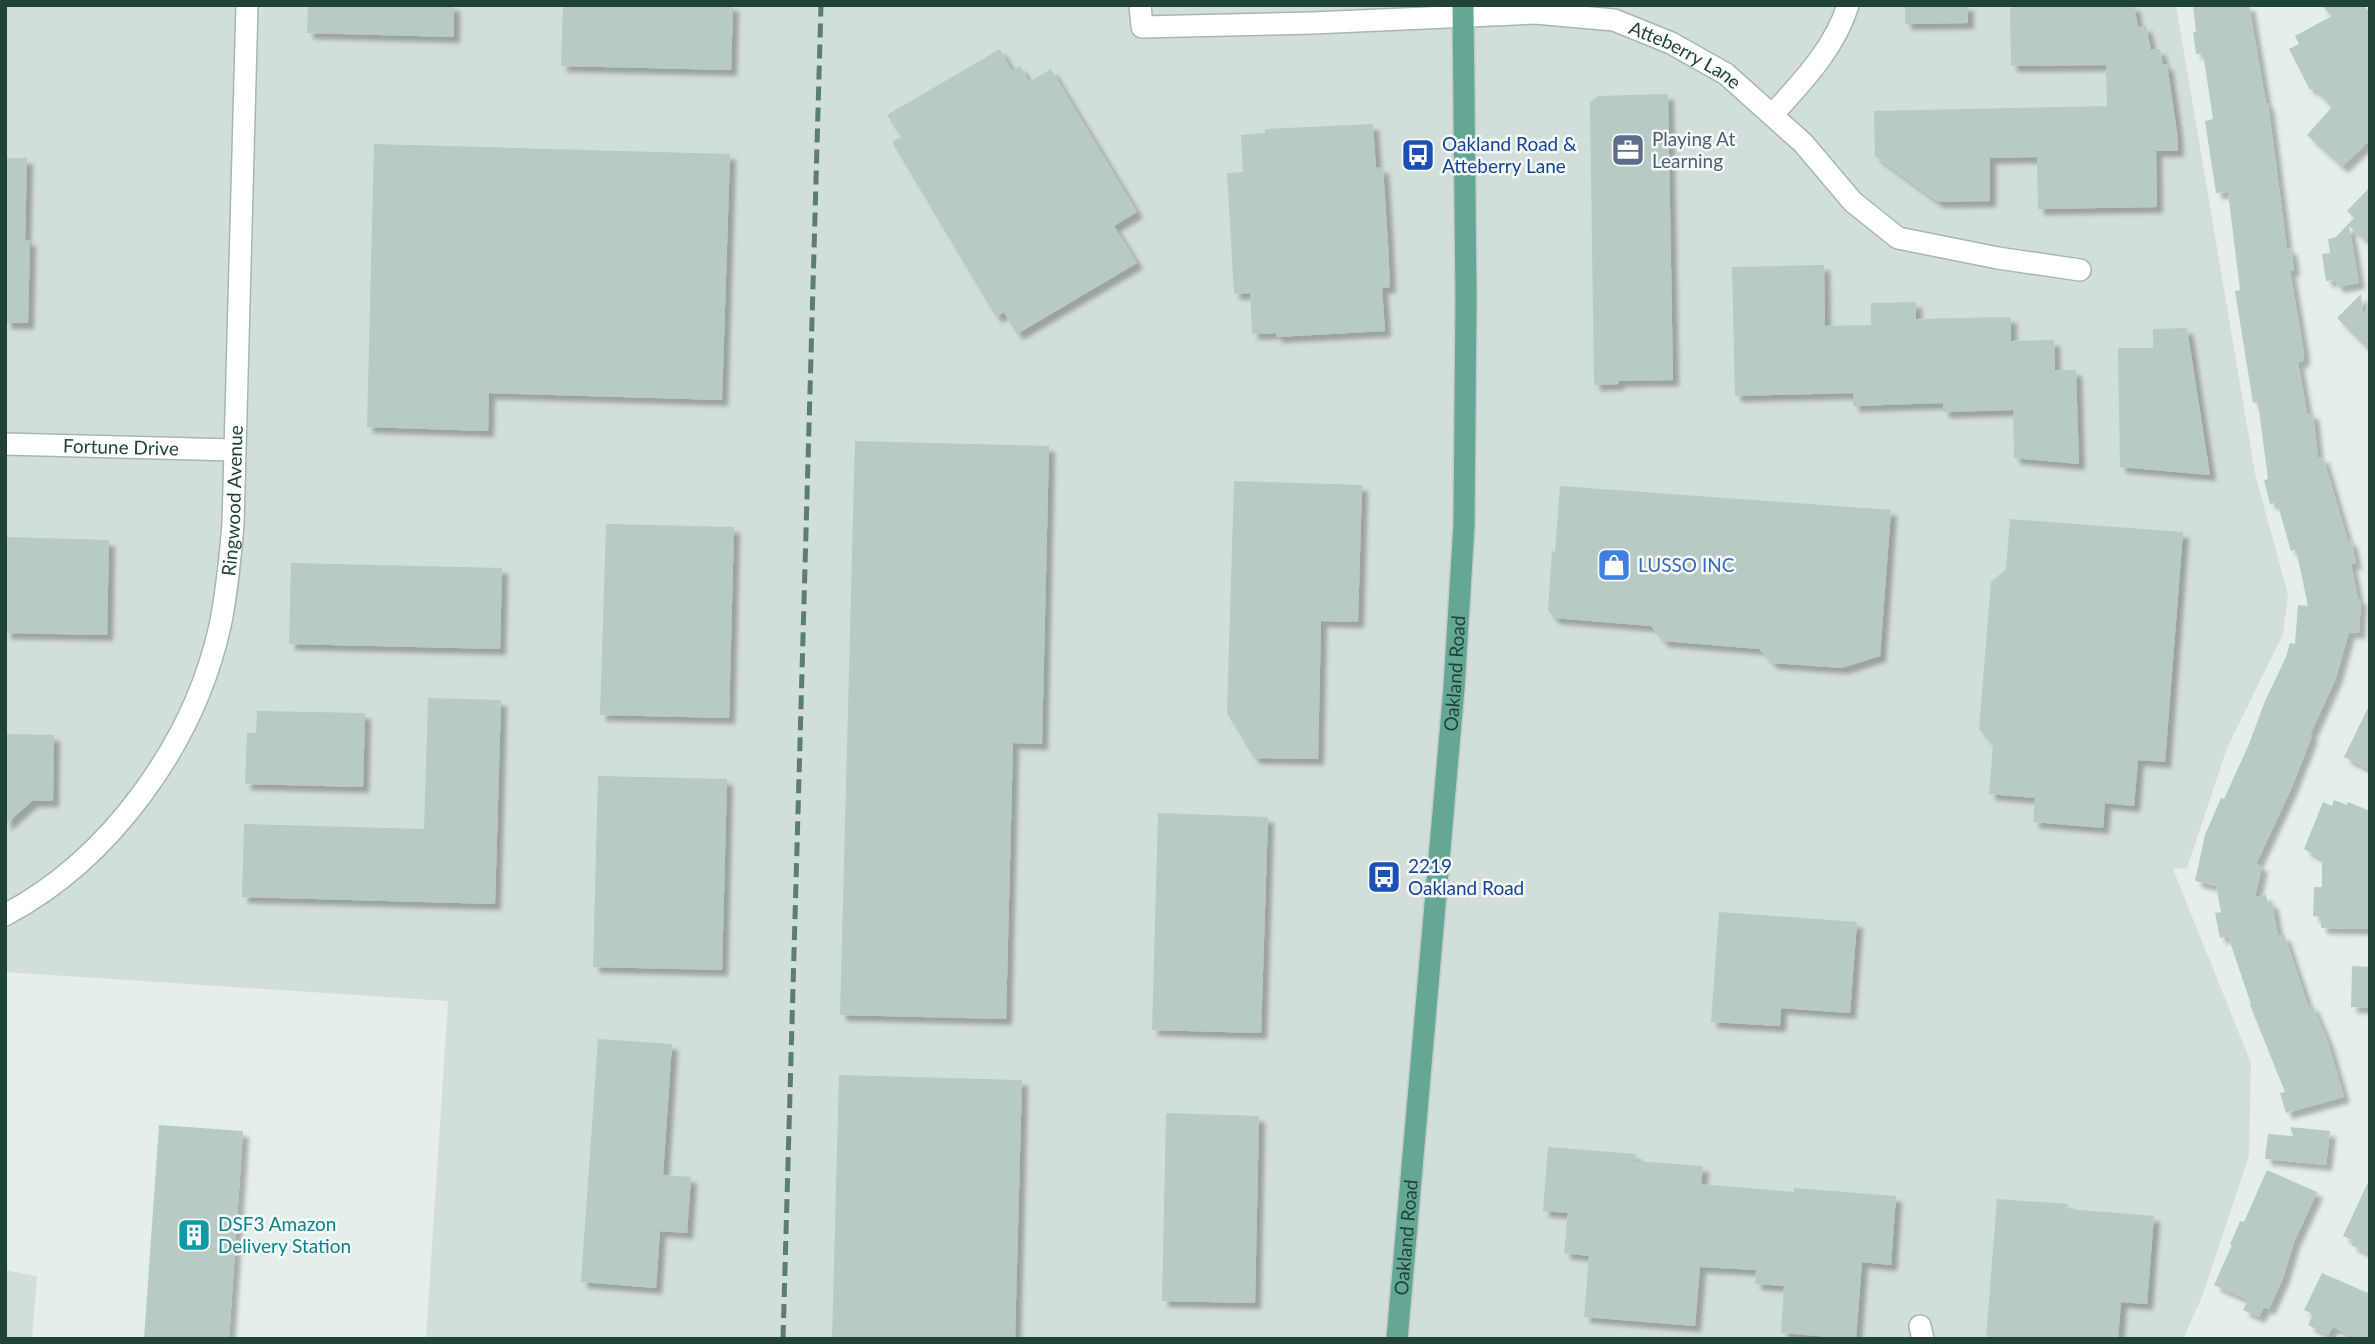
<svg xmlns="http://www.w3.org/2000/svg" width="2375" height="1344" font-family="Lato,sans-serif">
  <defs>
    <filter id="shadow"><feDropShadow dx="6" dy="6" stdDeviation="2" flood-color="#0004"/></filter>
  </defs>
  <rect width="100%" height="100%" fill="#e4eeea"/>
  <path fill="#d2ded9" d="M5,5H2176L2255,473L2288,595L2283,634L2227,748L2187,868L2173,869L2251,1063L2249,1156L2201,1299L2183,1339H426L448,1001L5,972Z
    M5,1270L37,1276L32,1339H5Z"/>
  <path fill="#b9c9c3" filter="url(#shadow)" d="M308,5H454V37L307,33Z
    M563,5H733L731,70L561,66Z
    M1905,5H1968V23L1905,24Z
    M2010,5H2134L2138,27L2146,26L2151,50L2160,49L2163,64H2167L2177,132L2178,151H2156L2157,207L2038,209L2037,157L1990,158V201L1938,202L1875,156L1874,111L2107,106L2106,65L2011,66Z
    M2193,5H2249L2266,103H2268L2287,249L2291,248L2294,270L2290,271L2304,353L2303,361L2298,362L2307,413H2313L2318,458L2323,457L2348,541L2351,540L2356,563L2351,564L2358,599H2361L2359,633L2349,632L2336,678L2310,735L2312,736L2291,789L2256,864L2262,866L2255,897L2266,895L2268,903L2272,902L2278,936L2284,934L2310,1011L2311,1002L2328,1042L2344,1097L2286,1113L2280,1093L2285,1092L2250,1005L2251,1004L2228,936L2220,938L2215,913L2221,912L2216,886L2195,881L2205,835L2221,798L2224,799L2249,744L2265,701L2286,657L2290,643L2295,644L2298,605L2308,606L2296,549L2291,551L2277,502L2270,504L2264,480L2268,479L2258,402L2253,403L2235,291L2240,290L2228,192L2216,193L2205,121L2213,119L2203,53L2196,54L2193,32H2196Z
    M2321,5H2363L2370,12V140L2342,167L2307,135L2332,107L2313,88L2310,90L2289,49L2299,44L2295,36L2332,16Z
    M1000,49L1012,71L1020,66L1029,82L1051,69L1137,212L1114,226L1137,263L1017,334L1004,312L996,317L892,142L901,137L887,115Z
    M1668,94L1673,380L1619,381L1618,384L1594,385L1590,102L1598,96Z
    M1373,124L1376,168L1383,167L1388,244L1390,287L1382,288L1385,331L1276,337V333L1252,334L1250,293L1234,294L1227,173L1243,172L1241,135L1265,133V129Z
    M374,144L730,154L722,400L489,393L488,431L367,427Z
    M5,158H27L25,240H30L28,323H5Z
    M2370,187V245L2349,226L2359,283L2337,287L2335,280L2326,281L2322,254L2330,253L2328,239L2336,237L2354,218L2347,211Z
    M1824,265L1825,326L1871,325V303L1916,302V319L2011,317V341L2054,340L2055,370H2076L2079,464L2014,458L2013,410L1943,412V403L1853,406V393L1735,396L1732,267Z
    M2361,294L2363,313L2370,306V351L2337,318Z
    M2187,328L2210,475L2120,467L2118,348H2153V329Z
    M855,441L1049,446L1042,744L1013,743L1006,1019L840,1015Z
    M1234,481L1362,485L1358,622L1321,621L1318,759L1254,758L1227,713Z
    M1560,486L1891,510L1880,656L1842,668L1772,663L1759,649L1663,641L1651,626L1554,618L1548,610L1552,551L1555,552Z
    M2010,519L2183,532L2165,762L2138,760L2134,806L2105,803L2103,828L2033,822L2035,798L1989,794L1993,745L1979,729L1991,582L2006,569Z
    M606,524L734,527L729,718L600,715Z
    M5,537L109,540L107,635L5,633Z
    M291,563L502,568L500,649L289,644Z
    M428,698L501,700L495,904L242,897L244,824L424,829Z
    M2370,704V770L2344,757Z
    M257,711L365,713L363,787L245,784L247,733H256Z
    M5,734L54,735L53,801H32L5,825Z
    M598,776L727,779L722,970L593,967Z
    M2334,800L2347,805L2348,802L2370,811V929L2321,928V917L2313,916L2314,887H2322V859L2304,849L2323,802L2332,806Z
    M1158,813L1268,817L1261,1033L1152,1030Z
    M1719,912L1857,922L1850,1013L1781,1008L1780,1026L1711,1022Z
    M2352,966L2370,967V1008L2351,1007Z
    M598,1039L672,1044L663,1175L691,1177L687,1233L660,1231L656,1288L581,1282Z
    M839,1075L1022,1080L1015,1339H832Z
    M1166,1113L1259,1116L1255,1303L1162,1301Z
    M159,1125L243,1131L229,1339H144Z
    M2290,1127L2330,1131L2326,1165L2265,1159L2268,1134L2293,1136Z
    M1548,1147L1636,1154L1635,1161L1703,1166L1701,1184L1794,1192V1188L1896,1196L1891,1265L1862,1262L1856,1339L1781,1333L1784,1286L1755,1284L1756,1270L1700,1267L1695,1326L1584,1317L1589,1256L1564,1253L1568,1213L1543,1211Z
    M2267,1170L2317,1192L2294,1242L2283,1278L2269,1309L2264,1307L2259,1317L2243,1310L2248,1300L2214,1285L2232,1245H2230L2240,1221L2244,1222Z
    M2370,1178V1254L2351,1245L2353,1240L2343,1236Z
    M1997,1199L2068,1204L2067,1209L2154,1216L2147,1304L2121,1302L2118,1339H1986Z
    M2322,1273L2370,1294V1339H2358L2333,1327L2328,1335L2308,1325L2313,1314L2304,1310Z"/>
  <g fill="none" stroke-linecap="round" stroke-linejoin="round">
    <defs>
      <g id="minor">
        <path id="s1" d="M1140,5L1142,27L1313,23L1535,13L1614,20L1671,43L1726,74L1803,143L1853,202L1898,238L1998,258L2080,270"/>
        <path d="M1773,114C1802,82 1835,48 1848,5"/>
        <path d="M1920,1326L1923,1339"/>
      </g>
      <g id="tertiary">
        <path id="s2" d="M5,444L234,450"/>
        <path id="s3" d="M5,915C111,859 194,743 220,626C227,593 230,559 233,525L247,5"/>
      </g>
      <g id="primary">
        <path id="s4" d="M1397,1339L1454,688L1464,525L1466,298L1463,5"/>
      </g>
    </defs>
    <use href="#minor" stroke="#a6b7b1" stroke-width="24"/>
    <use href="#tertiary" stroke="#a6b7b1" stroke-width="24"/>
    <use href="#primary" stroke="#c1cac8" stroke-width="24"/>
    <use href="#minor" stroke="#fff" stroke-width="21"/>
    <use href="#tertiary" stroke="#fff" stroke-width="21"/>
    <use href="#primary" stroke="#65a797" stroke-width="21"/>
    <path stroke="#5c7d75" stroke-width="5" stroke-dasharray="14 7" stroke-linecap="butt" d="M783,1339L821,5"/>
  </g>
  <defs>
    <symbol id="office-square" viewBox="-11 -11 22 22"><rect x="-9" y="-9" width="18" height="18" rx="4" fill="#5c6f8a" stroke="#f5faf8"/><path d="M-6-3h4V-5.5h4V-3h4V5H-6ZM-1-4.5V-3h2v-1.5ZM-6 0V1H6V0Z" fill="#fff"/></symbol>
    <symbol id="bus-square" viewBox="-11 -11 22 22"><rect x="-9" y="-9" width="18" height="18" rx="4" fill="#1a4fb4" stroke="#f5faf8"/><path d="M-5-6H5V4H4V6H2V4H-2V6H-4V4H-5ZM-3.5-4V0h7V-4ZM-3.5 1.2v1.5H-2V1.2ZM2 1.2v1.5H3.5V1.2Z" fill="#fff"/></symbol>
    <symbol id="shop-square" viewBox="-11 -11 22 22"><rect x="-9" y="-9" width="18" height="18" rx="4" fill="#3f7fe0" stroke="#f5faf8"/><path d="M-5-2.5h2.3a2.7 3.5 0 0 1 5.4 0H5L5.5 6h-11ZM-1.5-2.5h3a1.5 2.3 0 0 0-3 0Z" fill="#fff"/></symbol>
    <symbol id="building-square" viewBox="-11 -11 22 22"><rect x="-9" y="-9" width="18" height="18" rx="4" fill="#0f9aa8" stroke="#f5faf8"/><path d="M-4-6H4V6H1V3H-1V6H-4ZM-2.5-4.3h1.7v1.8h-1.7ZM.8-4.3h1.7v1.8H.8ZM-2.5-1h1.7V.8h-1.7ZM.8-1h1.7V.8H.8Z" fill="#fff"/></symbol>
  </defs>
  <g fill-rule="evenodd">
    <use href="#office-square" x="1609" y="131" width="38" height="38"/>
    <use href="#bus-square" x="1399" y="136" width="38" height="38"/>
    <use href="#shop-square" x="1595" y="546" width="38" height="38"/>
    <use href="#bus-square" x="1365" y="858" width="38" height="38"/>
    <use href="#building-square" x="175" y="1216" width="38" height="38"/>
  </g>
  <g text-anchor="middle" stroke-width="5" stroke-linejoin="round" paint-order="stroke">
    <g font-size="19" fill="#214239" stroke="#f5faf8">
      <text dy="7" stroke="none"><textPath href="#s1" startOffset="574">Atteberry Lane</textPath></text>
      <text dy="7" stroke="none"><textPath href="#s2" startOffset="116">Fortune Drive</textPath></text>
      <text dy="7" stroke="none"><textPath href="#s3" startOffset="497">Ringwood Avenue</textPath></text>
      <text dy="7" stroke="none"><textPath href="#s4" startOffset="668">Oakland Road</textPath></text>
      <text dy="7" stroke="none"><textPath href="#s4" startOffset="102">Oakland Road</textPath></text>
    </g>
    <g font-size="19" fill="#4e5e75" stroke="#f5faf8" text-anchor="start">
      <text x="1652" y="146">Playing At<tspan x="1652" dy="22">Learning</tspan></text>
    </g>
    <g font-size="19" fill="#164399" stroke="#f5faf8" text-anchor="start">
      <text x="1442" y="151">Oakland Road &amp;<tspan x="1442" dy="22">Atteberry Lane</tspan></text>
      <text x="1408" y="873">2219<tspan x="1408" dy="22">Oakland Road</tspan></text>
    </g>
    <g font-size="19" fill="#366cbe" stroke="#f5faf8" text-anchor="start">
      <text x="1638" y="572">LUSSO INC</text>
    </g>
    <g font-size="19" fill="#0d838f" stroke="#f5faf8" text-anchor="start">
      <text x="218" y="1231">DSF3 Amazon<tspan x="218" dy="22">Delivery Station</tspan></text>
    </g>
  </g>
  <rect width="2375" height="1344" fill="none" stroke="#214239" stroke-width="14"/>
</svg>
